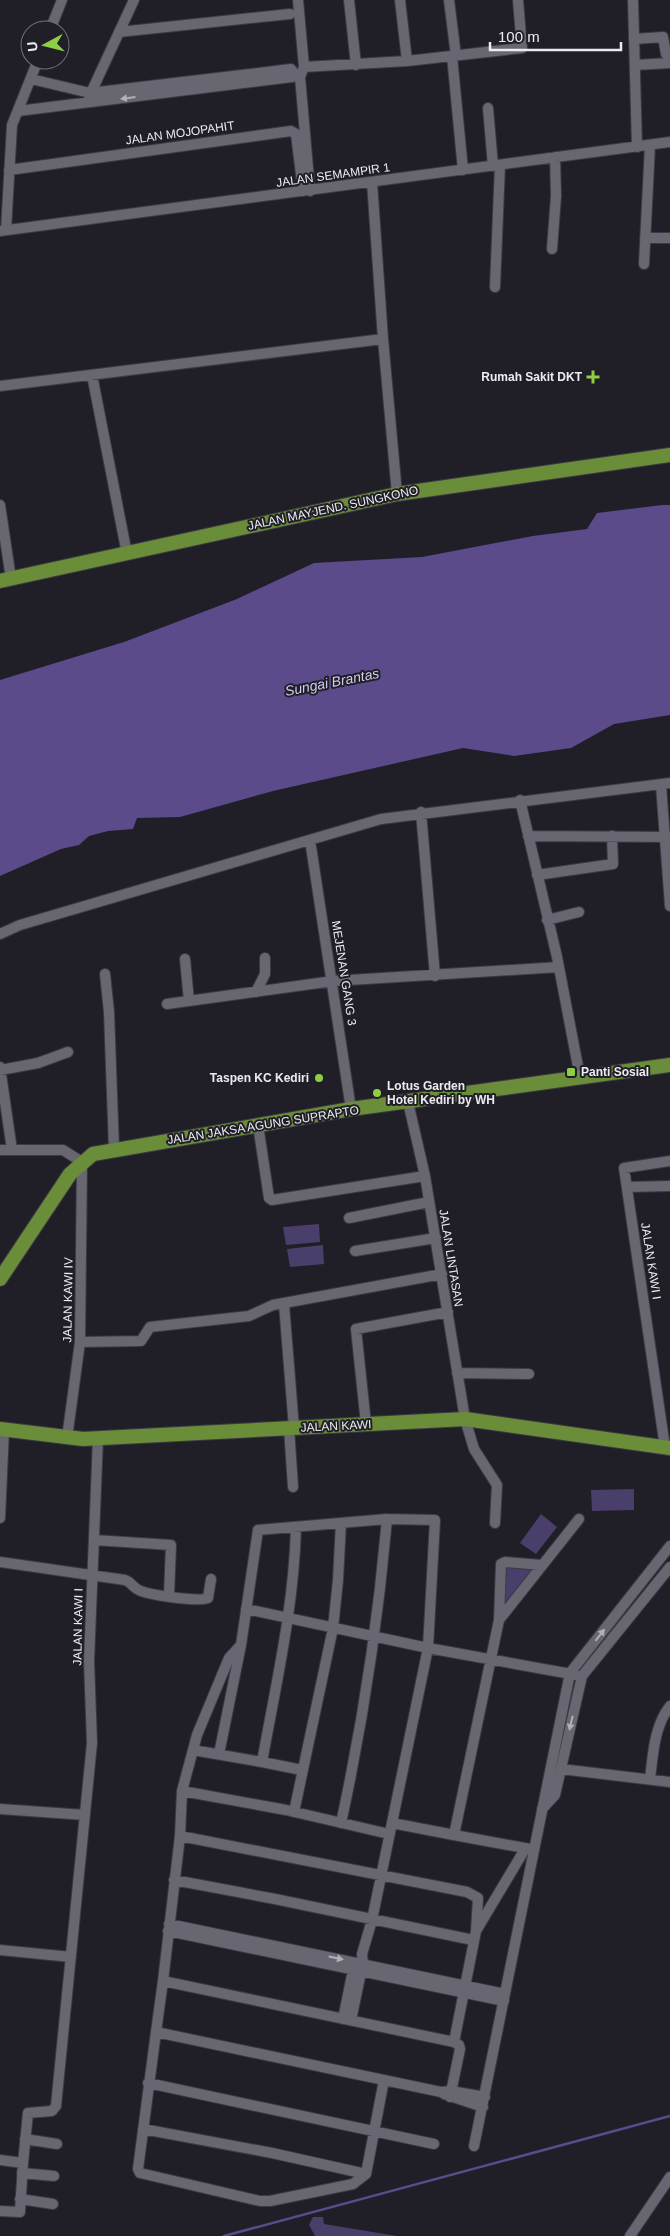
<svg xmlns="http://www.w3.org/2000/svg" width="670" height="2236" font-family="Helvetica,sans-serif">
  <rect width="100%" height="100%" fill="#201f27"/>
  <path fill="#493f6a" d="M319,1224L320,1242L286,1245L283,1227Z
    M323,1245L324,1264L290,1267L287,1249Z
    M634,1489V1510L592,1511L591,1490Z
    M541,1514L557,1527L536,1554L520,1543Z
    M506,1565L535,1567L503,1611Z
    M313,2217H323L324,2224L397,2236H315L309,2225Z"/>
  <path fill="#5b4b8a" d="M662,505H670V715L614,724L571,748L514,756L463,748L273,791L180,817L137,818L133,829L108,831L89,836L79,845L61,849L0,876V680L124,642L237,599L314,563L422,557L533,536L587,529L597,513Z"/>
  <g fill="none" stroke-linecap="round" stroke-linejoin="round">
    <path stroke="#5b4b8a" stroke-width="2.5" d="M224,2236L670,2116"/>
    <defs>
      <path id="minor" d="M298,0L304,67L300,77L310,191
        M349,0L356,65
        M400,0L407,61
        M449,0L456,56
        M633,0L637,147
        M50,30L62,0
        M119,32L290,14
        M634,39L663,37L666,54H670
        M452,56L463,170
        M635,65L670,63
        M304,67L407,61L522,48L518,0
        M89,97L134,0
        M488,108L493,166
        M18,111L292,77L294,73L291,69L90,93L31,79
        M9,170L291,131L296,134L303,191
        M372,182L383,339
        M6,230L12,125L38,60
        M0,231L670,142
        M645,238H670
        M552,249L556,196L555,157
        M644,264L650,145
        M495,287L500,165
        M92,375L127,554
        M0,386L383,339L397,494
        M0,505L11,579
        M661,785L670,906
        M520,800L557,957L580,1077
        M421,812L435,976
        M528,836L670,837
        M310,840L351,1109
        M537,875L613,864L612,836
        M547,920L579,912
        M0,934L20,925L381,819L670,783
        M185,959L189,1001
        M105,974L109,1012L114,1149
        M256,992L265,974V958
        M167,1004L333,981L559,967
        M0,1067L12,1150
        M0,1070L38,1063L68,1052
        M408,1102L425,1176L465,1419L474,1449L497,1485L495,1523
        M258,1125L269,1198L272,1200L425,1176
        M0,1150H63L82,1162L80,1342L67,1438
        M627,1187L670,1186
        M349,1218L429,1202
        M355,1251L436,1238
        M284,1304L294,1428
        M80,1342L141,1341L150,1327L249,1316L273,1305L442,1274
        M457,1373L529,1374
        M366,1424L356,1329L448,1312
        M289,1428L293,1487
        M665,1447L624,1168L670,1161
        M0,1518L4,1430
        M94,1540L171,1545L169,1595
        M0,1562L125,1580C131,1582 132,1586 137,1589C145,1595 199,1602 208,1598L211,1579
        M246,1609L428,1648L582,1676
        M499,1620L579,1519
        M241,1645L229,1658L197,1735L182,1791L180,1836L163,1981L454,2042L476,1931L525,1849
        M193,1750L262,1762C276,1684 294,1607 296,1527
        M219,1754L241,1645L258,1530L387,1519L435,1520L428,1648L372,1920L362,1954L363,1963L351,2020
        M262,1762L302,1770
        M561,1769L670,1782
        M650,1779C653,1755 654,1726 670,1706
        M182,1791L286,1810L389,1834
        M0,1809L85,1815
        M542,1809L555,1795L582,1676L670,1567
        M294,1812L333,1628L338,1580L341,1523
        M341,1823C363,1722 378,1622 387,1519
        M392,1823L454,1835
        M180,1836L467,1892L478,1898L476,1931
        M530,1849L454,1835L499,1620L501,1564L505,1562L542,1565
        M174,1880L275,1899L473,1940
        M169,1924L505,1994
        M168,1931L504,2001
        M0,1950L71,1957
        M343,2019L354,1965
        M156,2032L163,1981
        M148,2083L434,2144
        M444,2094L483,2107
        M450,2097L460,2049L459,2045L454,2042
        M143,2129L272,2153L366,2174L384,2080
        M25,2139L57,2144
        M474,2146L570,1673L670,1546
        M0,2160L23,2163L28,2113L52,2111L56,2106L92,1743L89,1661L98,1438
        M22,2173L54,2176
        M366,2174L353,2184L270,2201H260L140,2173L138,2169L156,2032L441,2092L451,2091L485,2097
        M20,2199L53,2204
        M0,2211L20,2212L23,2163
        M630,2236L670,2177"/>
      <path id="major" d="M0,581L397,494L670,455
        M0,1279L70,1174L93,1154L351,1109L670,1065
        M0,1429L83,1439L465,1419L670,1448"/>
    </defs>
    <use href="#minor" stroke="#3c3a42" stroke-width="12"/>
    <use href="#major" stroke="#3c3a42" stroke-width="16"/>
    <use href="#minor" stroke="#686670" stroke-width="10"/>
    <use href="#major" stroke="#6a8d39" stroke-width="14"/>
  </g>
  <defs><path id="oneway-solid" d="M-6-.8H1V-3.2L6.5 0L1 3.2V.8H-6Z" transform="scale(1.25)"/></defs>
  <g fill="#b1afb7">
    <use href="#oneway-solid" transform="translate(128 98) rotate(173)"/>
    <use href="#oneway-solid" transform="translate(600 1635) rotate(-52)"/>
    <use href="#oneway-solid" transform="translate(571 1723) rotate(103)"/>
    <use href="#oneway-solid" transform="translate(336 1958) rotate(12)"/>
  </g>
  <g fill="#8ece43" stroke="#201f27" stroke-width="2">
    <path d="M590.5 369.5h5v5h5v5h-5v5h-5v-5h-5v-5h5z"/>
    <rect x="566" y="1067" width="10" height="10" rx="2.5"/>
    <circle cx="319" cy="1078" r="5"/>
    <circle cx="377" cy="1093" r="5"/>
  </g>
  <g text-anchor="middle" stroke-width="4" stroke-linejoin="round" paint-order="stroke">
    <g font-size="12" fill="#ecebf1" stroke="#201f27">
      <text transform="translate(180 133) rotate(-8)" y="4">JALAN MOJOPAHIT</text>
      <text transform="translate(333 175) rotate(-8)" y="4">JALAN SEMAMPIR 1</text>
      <text transform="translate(333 508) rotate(-12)" y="4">JALAN MAYJEND. SUNGKONO</text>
      <text transform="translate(344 973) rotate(81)" y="4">MEJENAN GANG 3</text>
      <text transform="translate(263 1125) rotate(-9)" y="4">JALAN JAKSA AGUNG SUPRAPTO</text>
      <text transform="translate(451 1258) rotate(81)" y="4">JALAN LINTASAN</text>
      <text transform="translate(651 1261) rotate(81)" y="4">JALAN KAWI I</text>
      <text transform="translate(68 1300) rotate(-89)" y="4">JALAN KAWI IV</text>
      <text transform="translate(336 1426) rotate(-3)" y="4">JALAN KAWI</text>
      <text transform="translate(78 1627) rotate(-89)" y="4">JALAN KAWI I</text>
    </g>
    <g font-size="12" font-weight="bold" fill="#ecebf1" stroke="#201f27" text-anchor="end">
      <text x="582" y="381">Rumah Sakit DKT</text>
      <text x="581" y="1076" text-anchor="start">Panti Sosial</text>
      <text x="309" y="1082">Taspen KC Kediri</text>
      <text x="387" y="1090" text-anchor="start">Lotus Garden<tspan x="387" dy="14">Hotel Kediri by WH</tspan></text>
    </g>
    <g font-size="14" font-style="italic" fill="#d1caf0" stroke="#201f27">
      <text transform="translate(332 682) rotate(-11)" y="5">Sungai Brantas</text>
    </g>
  </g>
  <g transform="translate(45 45) rotate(263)"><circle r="24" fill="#201f27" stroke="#727178"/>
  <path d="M0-4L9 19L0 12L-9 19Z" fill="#8ece43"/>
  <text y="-8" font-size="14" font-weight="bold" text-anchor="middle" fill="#ecebf1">U</text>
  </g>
  <path d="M490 42v8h131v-8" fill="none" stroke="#ecebf1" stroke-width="2.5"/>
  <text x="498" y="42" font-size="15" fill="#ecebf1" stroke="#201f27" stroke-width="4" paint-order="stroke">100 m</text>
</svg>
